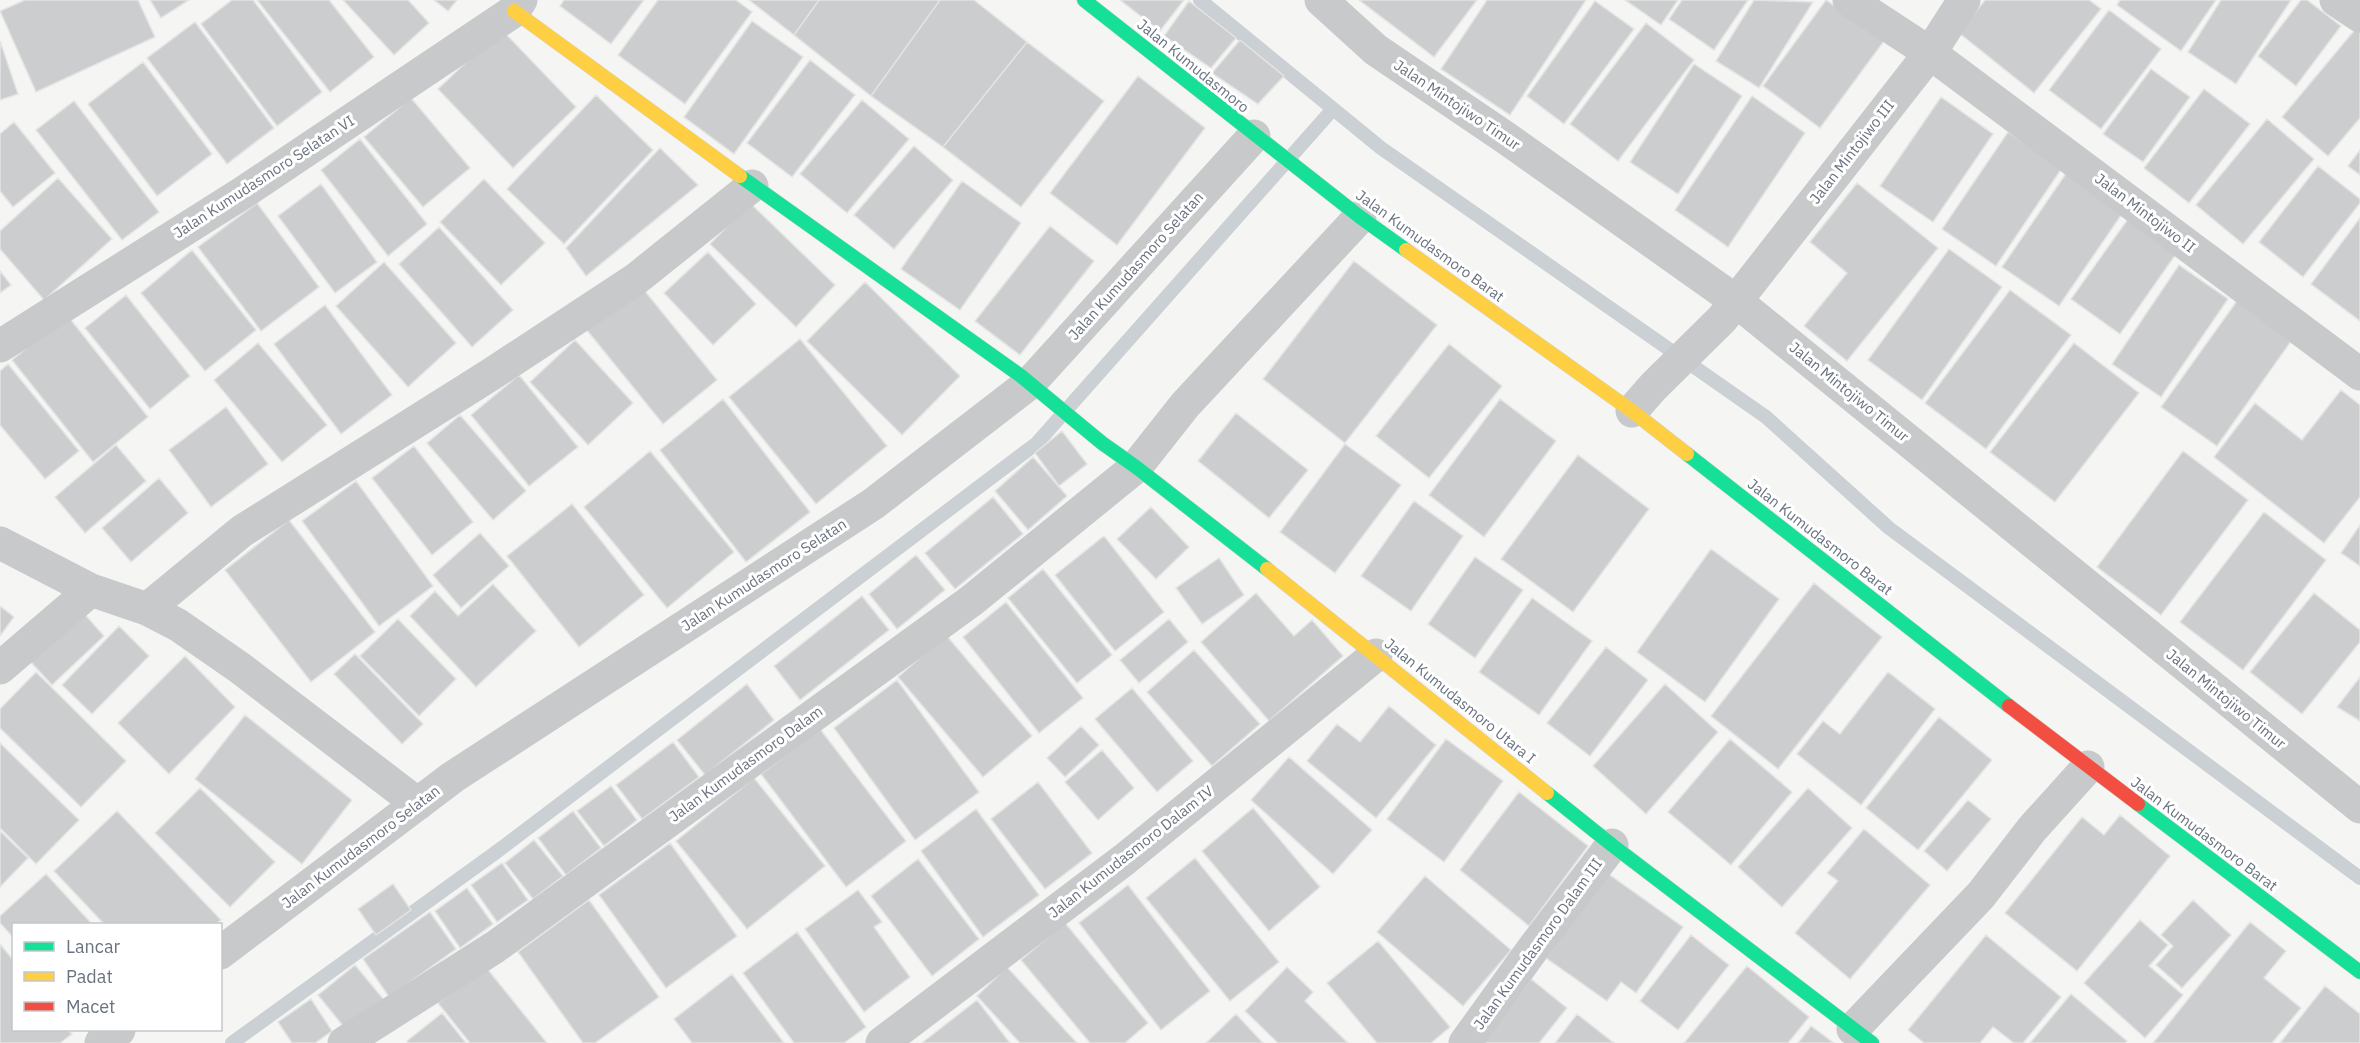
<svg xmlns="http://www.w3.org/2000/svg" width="2360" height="1043" font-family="'IBM Plex Sans',sans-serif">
  <rect width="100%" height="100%" fill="#f5f5f4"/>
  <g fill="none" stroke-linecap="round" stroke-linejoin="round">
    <path stroke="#cad0d3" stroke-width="14" d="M1200,0L1381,148L1766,417L1889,528L2360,878
      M232,1043L495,853L1037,443L1333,109"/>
  </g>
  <path fill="#cccdce" stroke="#e4e4e4" stroke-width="1.5" d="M25,0H138L155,37L36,92L0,11Z
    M150,0H189L161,18Z
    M232,0H253L322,92L277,126L201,24Z
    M257,0H329L374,57L330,92Z
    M343,0H408L429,23L394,55Z
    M434,0H457L448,11Z
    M564,0H644L611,44L560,6Z
    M658,0H736L752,12L685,104L618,55Z
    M749,0H819L794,35Z
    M819,0H940L871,96L794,35Z
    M940,0H974L1027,42L943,147L871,96Z
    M1120,0H1184L1160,31Z
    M1359,0H1477L1434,57Z
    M1487,0H1586L1510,115L1441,69Z
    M1625,0H1678L1661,25Z
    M1682,0H1748L1714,50L1669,19Z
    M1754,0L1813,2L1759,88L1716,61Z
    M1826,0L1884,41L1820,128L1763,86Z
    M1985,0H2089L2101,9L2034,93L1959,33Z
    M2120,0H2216L2181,51L2117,5Z
    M2221,0H2291L2236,84L2188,52Z
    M2301,0H2307L2341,26L2296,86L2258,56Z
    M1189,1L1236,38L1211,68L1164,36Z
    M1595,1L1634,29L1564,124L1527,96Z
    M2109,10L2161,49L2101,129L2049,90Z
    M752,21L803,57L734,154L684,117Z
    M195,22L274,128L227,164L147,58Z
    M1646,23L1694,60L1618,161L1570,124Z
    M2358,26L2360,28V118L2328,156L2282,117Z
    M501,29L576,107L513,168L438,89Z
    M1240,40L1284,76L1258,104L1212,73Z
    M0,41L18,94L0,100Z
    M1027,42L1104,101L1021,207L943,147Z
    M810,60L855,95L792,177L747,143Z
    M143,62L212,154L157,196L88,104Z
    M1694,64L1742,96L1678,194L1630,162Z
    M2151,69L2190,97L2143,162L2103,134Z
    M1138,76L1205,128L1117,245L1050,193Z
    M2204,89L2250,124L2189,203L2144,168Z
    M596,95L653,150L564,244L507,189Z
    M1752,96L1805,133L1728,247L1675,210Z
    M1941,97L1993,134L1933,222L1880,186Z
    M411,98L470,168L423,207L364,137Z
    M862,100L909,139L847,213L800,174Z
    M74,101L159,212L122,240L36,130Z
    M2267,119L2314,159L2243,244L2196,205Z
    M14,122L55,173L13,207L0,191V134Z
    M2008,132L2062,168L1996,266L1942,229Z
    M360,139L427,224L388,256L321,170Z
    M914,146L953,180L894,249L854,215Z
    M660,148L698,185L586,276L566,248Z
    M2360,150V175L2348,166Z
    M2318,166L2360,199V203L2303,277L2259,242Z
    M2067,172L2124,211L2059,306L2002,267Z
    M58,178L112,239L44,300L0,249V231Z
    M484,179L545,243L501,285L440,222Z
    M962,181L1021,223L960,310L901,269Z
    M1857,183L1938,248L1847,361L1804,326L1847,273L1810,242Z
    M321,184L377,262L335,293L278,216Z
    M257,203L319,287L261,331L198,247Z
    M750,203L835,285L796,327L710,244Z
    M2360,218V321L2311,284Z
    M2128,219L2176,254L2120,334L2071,299Z
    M1050,226L1094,261L1020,355L975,321Z
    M439,227L513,310L472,347L399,264Z
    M1949,249L2002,287L1922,400L1868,360Z
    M192,250L256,330L205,371L141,293Z
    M708,252L756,304L713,345L664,293Z
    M1354,261L1437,325L1345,443L1263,379Z
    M384,262L456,343L408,387L336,306Z
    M2179,265L2228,299L2161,397L2112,364Z
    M0,271L11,285L0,293Z
    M865,282L960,376L902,435L807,341Z
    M640,285L717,380L663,424L586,329Z
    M2010,290L2071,335L1986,449L1925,403Z
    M126,295L190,376L150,409L85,328Z
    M2239,298L2294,337L2217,446L2161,407Z
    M325,305L392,395L341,434L274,344Z
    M67,315L148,417L93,462L12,360Z
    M800,339L887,446L816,504L729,397Z
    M575,340L633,403L588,445L530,382Z
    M258,343L327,425L282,462L214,380Z
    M2074,343L2139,393L2055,502L1990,452Z
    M1449,344L1502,386L1429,478L1376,436Z
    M8,364L79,451L45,479L0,425V371Z
    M519,375L578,447L529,486L471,415Z
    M2341,390L2360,405V497L2324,543L2214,457L2255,403L2302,440Z
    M723,399L810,512L746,562L660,450Z
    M1500,399L1556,441L1484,537L1429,495Z
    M226,407L268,464L211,507L169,450Z
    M1236,413L1308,470L1269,518L1198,461Z
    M460,415L526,491L493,520L427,443Z
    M1062,431L1087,464L1059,486L1035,453Z
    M1345,444L1401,485L1335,573L1280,532Z
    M116,445L146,481L85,533L55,497Z
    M414,446L473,522L432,555L372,478Z
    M650,451L734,552L667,608L584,507Z
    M2183,451L2248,500L2161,615L2097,567Z
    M1578,455L1649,509L1573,612L1501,559Z
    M1033,457L1067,496L1028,530L995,491Z
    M159,478L188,513L131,562L102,528Z
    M356,481L433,586L379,626L302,521Z
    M993,497L1023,534L955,589L925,553Z
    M1414,501L1463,536L1411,611L1361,576Z
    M572,504L644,595L579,647L507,556Z
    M1151,507L1189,547L1156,579L1117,539Z
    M2264,512L2326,560L2243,670L2180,622Z
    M289,520L375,632L311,682L225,570Z
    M2360,525V566L2341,553Z
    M480,533L509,566L461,608L433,575Z
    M1104,536L1164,612L1115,651L1055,575Z
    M1711,549L1779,599L1705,702L1637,652Z
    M916,555L945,590L897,629L869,594Z
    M1475,557L1523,590L1475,658L1428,624Z
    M1219,558L1244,595L1202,624L1176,588Z
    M1043,569L1112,655L1077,683L1008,598Z
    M1814,583L1882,637L1778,769L1711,716Z
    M493,584L536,631L476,687L410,616L435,591L458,616Z
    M1256,593L1294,636L1312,620L1343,656L1269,721L1201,642Z
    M2314,593L2360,630V642L2302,714L2250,672Z
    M862,596L889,630L800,700L774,666Z
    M1532,598L1592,641L1539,715L1479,672Z
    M1006,602L1083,698L1039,733L963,637Z
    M0,606L14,617L0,636Z
    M80,609L104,636L52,685L28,659Z
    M398,619L456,679L419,716L360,656Z
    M1169,619L1188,642L1139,683L1120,660Z
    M119,626L149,656L92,714L62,685Z
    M946,635L1032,736L983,777L898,677Z
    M1606,647L1648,680L1590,756L1547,723Z
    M1194,650L1260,724L1212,766L1147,692Z
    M355,654L423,724L402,744L334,674Z
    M185,656L235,707L169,774L118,723Z
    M36,672L126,761L81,807L0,728V709Z
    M1888,672L1935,709L1861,805L1797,754L1823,721L1840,734Z
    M2360,677V721L2337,707Z
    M897,680L979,792L915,840L834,728Z
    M747,684L774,720L705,775L677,740Z
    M1665,684L1718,732L1646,814L1593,766Z
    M1132,688L1193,761L1157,792L1095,719Z
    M1389,706L1436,745L1376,818L1307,761L1337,724L1360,742Z
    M245,715L352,800L302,864L195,779Z
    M1939,717L1992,760L1918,850L1866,808Z
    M1081,726L1099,745L1065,777L1047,758Z
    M820,729L906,841L846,887L761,774Z
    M1446,739L1503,781L1444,862L1387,819Z
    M1730,739L1792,792L1731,865L1668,812Z
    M673,742L699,777L642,819L616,785Z
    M0,743L79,820L36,864L0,828Z
    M1102,750L1134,788L1098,820L1065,782Z
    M1289,757L1372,830L1333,874L1251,800Z
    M754,778L825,866L747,929L676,841Z
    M1038,782L1092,853L1045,889L991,819Z
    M611,786L637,820L604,846L577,811Z
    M200,788L275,862L230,907L155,833Z
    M1808,788L1852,828L1782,907L1738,867Z
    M1519,792L1588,846L1529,926L1460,870Z
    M1968,800L1991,819L1947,871L1924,851Z
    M1253,808L1320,887L1269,931L1202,851Z
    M976,809L1039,895L983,937L921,851Z
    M117,811L221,920L216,924H104L54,871Z
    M573,811L601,848L566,875L538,838Z
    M2120,815L2170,856L2077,971L2005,913L2082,817L2104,835Z
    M1864,829L1930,885L1850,979L1795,933L1838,881L1827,873Z
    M0,831L28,858L0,887Z
    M534,840L563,876L533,899L505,863Z
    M670,843L737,936L666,988L599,895Z
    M1195,858L1279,962L1230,1001L1146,898Z
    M918,859L979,939L932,976L871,896Z
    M502,863L528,900L497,922L471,885Z
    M1607,873L1683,927L1636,993L1621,982L1607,1001L1546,958Z
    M46,874L92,924H14V938L0,923V916Z
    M1425,876L1511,950L1463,1006L1377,932Z
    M393,884L411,910L376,935L358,909Z
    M1128,885L1210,991L1161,1030L1079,923Z
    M467,888L493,924L460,948L435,911Z
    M858,890L882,922L874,927L910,977L864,1012L805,929Z
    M589,900L659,997L595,1043H583L518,952Z
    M2193,900L2231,935L2182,988L2156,965L2173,946L2161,935Z
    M430,912L456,949L389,997L363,959Z
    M2140,920L2168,945L2149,966L2183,995L2145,1038L2084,983Z
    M2250,922L2286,951L2264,978L2301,1008L2272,1043H2153Z
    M1065,923L1148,1023L1125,1043H1090L1021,960Z
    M797,932L866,1027L844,1043H794L743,973Z
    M1691,935L1729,965L1678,1030L1640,1001Z
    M1986,935L2061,997L2023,1043H2014L1993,1027L1980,1043H1924L1908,1030Z
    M1378,941L1450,1027L1431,1043H1377L1327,983Z
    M0,944L14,961V1030H68L72,1034L60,1043H0Z
    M355,965L385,1001L348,1032L318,995Z
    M485,966L547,1043H470L438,1003Z
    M1747,966L1809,1017L1788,1043H1684Z
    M1007,967L1077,1043H1020L977,996Z
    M1287,967L1313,992L1305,1001L1348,1043H1278L1245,1011Z
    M732,974L769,1023L784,1043H692L674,1019Z
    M1531,979L1567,1008L1539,1043H1483Z
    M2325,986L2360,1014V1043H2280Z
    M2071,994L2127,1041L2125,1043H2030Z
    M311,999L332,1031L315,1043H292L278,1022Z
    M977,1000L1010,1043H924L923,1042Z
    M442,1013L466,1043H408L407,1041Z
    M1236,1014L1263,1043H1206Z
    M1577,1014L1614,1043H1555Z
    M1811,1026L1834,1043H1798Z"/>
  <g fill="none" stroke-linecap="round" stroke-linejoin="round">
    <defs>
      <path id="fast" d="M1084,0L1360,217L1406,250
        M740,176L1021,376L1102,443L1136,467L1267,569
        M1687,454L2009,706
        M1547,793L1612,845L1872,1043
        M2138,804L2360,972"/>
      <path id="slow" d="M514,11L740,176
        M1406,250L1632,411L1687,454
        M1267,569L1547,793"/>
      <path id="jam" d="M2009,706L2138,804"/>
    </defs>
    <use href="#fast" stroke="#d2d3d3" stroke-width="15"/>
    <use href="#slow" stroke="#d2d3d3" stroke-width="15"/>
    <use href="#jam" stroke="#d2d3d3" stroke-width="15"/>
    <path stroke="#c8c9ca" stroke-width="33" d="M1321,0L1376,50L1506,138L1736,301L2360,807
      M1849,0L1930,53L2360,374
      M2336,0L2360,16
      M0,346L244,192L514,11L521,0
      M1632,411L1653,387L1722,319L1930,53L1964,0
      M0,543L91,590L147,609L178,625L240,668L418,804
      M147,609L242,531L490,375L636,279L752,186
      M0,668L91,590
      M220,953L453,777L873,504L1030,383L1254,136
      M1853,1029L1981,895L2032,829L2088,767
      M101,1043L119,1030
      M344,1043L495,947L971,601L1136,467L1185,405L1360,217
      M882,1043L1125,859L1376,655
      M1465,1043L1535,946L1612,845"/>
    <use href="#fast" stroke="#16e098" stroke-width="14"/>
    <use href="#slow" stroke="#ffcf43" stroke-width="14"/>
    <use href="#jam" stroke="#f24e42" stroke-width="14"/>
  </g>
  <g text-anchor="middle" stroke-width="6" stroke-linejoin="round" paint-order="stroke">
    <g font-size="15" fill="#697380" stroke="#fff">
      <text transform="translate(1193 66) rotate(39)" y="5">Jalan Kumudasmoro</text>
      <text transform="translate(1457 105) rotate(34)" y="5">Jalan Mintojiwo Timur</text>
      <text transform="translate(1852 152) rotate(-52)" y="5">Jalan Mintojiwo III</text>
      <text transform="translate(264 177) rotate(-33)" y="5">Jalan Kumudasmoro Selatan VI</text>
      <text transform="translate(2145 213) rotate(37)" y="5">Jalan Mintojiwo II</text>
      <text transform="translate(1430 246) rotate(36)" y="5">Jalan Kumudasmoro Barat</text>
      <text transform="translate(1136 266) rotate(-48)" y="5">Jalan Kumudasmoro Selatan</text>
      <text transform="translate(1849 392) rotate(39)" y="5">Jalan Mintojiwo Timur</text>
      <text transform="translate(1820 537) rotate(38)" y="5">Jalan Kumudasmoro Barat</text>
      <text transform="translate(764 575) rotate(-33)" y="5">Jalan Kumudasmoro Selatan</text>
      <text transform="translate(2226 699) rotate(39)" y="5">Jalan Mintojiwo Timur</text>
      <text transform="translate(1460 701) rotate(39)" y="5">Jalan Kumudasmoro Utara I</text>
      <text transform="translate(746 764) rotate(-36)" y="5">Jalan Kumudasmoro Dalam</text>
      <text transform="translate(2204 834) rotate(37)" y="5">Jalan Kumudasmoro Barat</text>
      <text transform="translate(361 847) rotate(-37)" y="5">Jalan Kumudasmoro Selatan</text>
      <text transform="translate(1131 852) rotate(-38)" y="5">Jalan Kumudasmoro Dalam IV</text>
      <text transform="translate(1538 944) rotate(-54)" y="5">Jalan Kumudasmoro Dalam III</text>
    </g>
  </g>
  <rect x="12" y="923" width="210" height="108" fill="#ffffff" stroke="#c3c7cc" stroke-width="1.5"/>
  <rect x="24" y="942" width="30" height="9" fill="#16e098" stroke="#c3c7cc" stroke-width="1.5"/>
  <text x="66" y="953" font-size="18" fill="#697380">Lancar</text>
  <rect x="24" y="972" width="30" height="9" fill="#ffcf43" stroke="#c3c7cc" stroke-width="1.5"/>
  <text x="66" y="983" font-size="18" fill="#697380">Padat</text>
  <rect x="24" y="1002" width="30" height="9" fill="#f24e42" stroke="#c3c7cc" stroke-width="1.5"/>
  <text x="66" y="1013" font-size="18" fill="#697380">Macet</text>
</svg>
